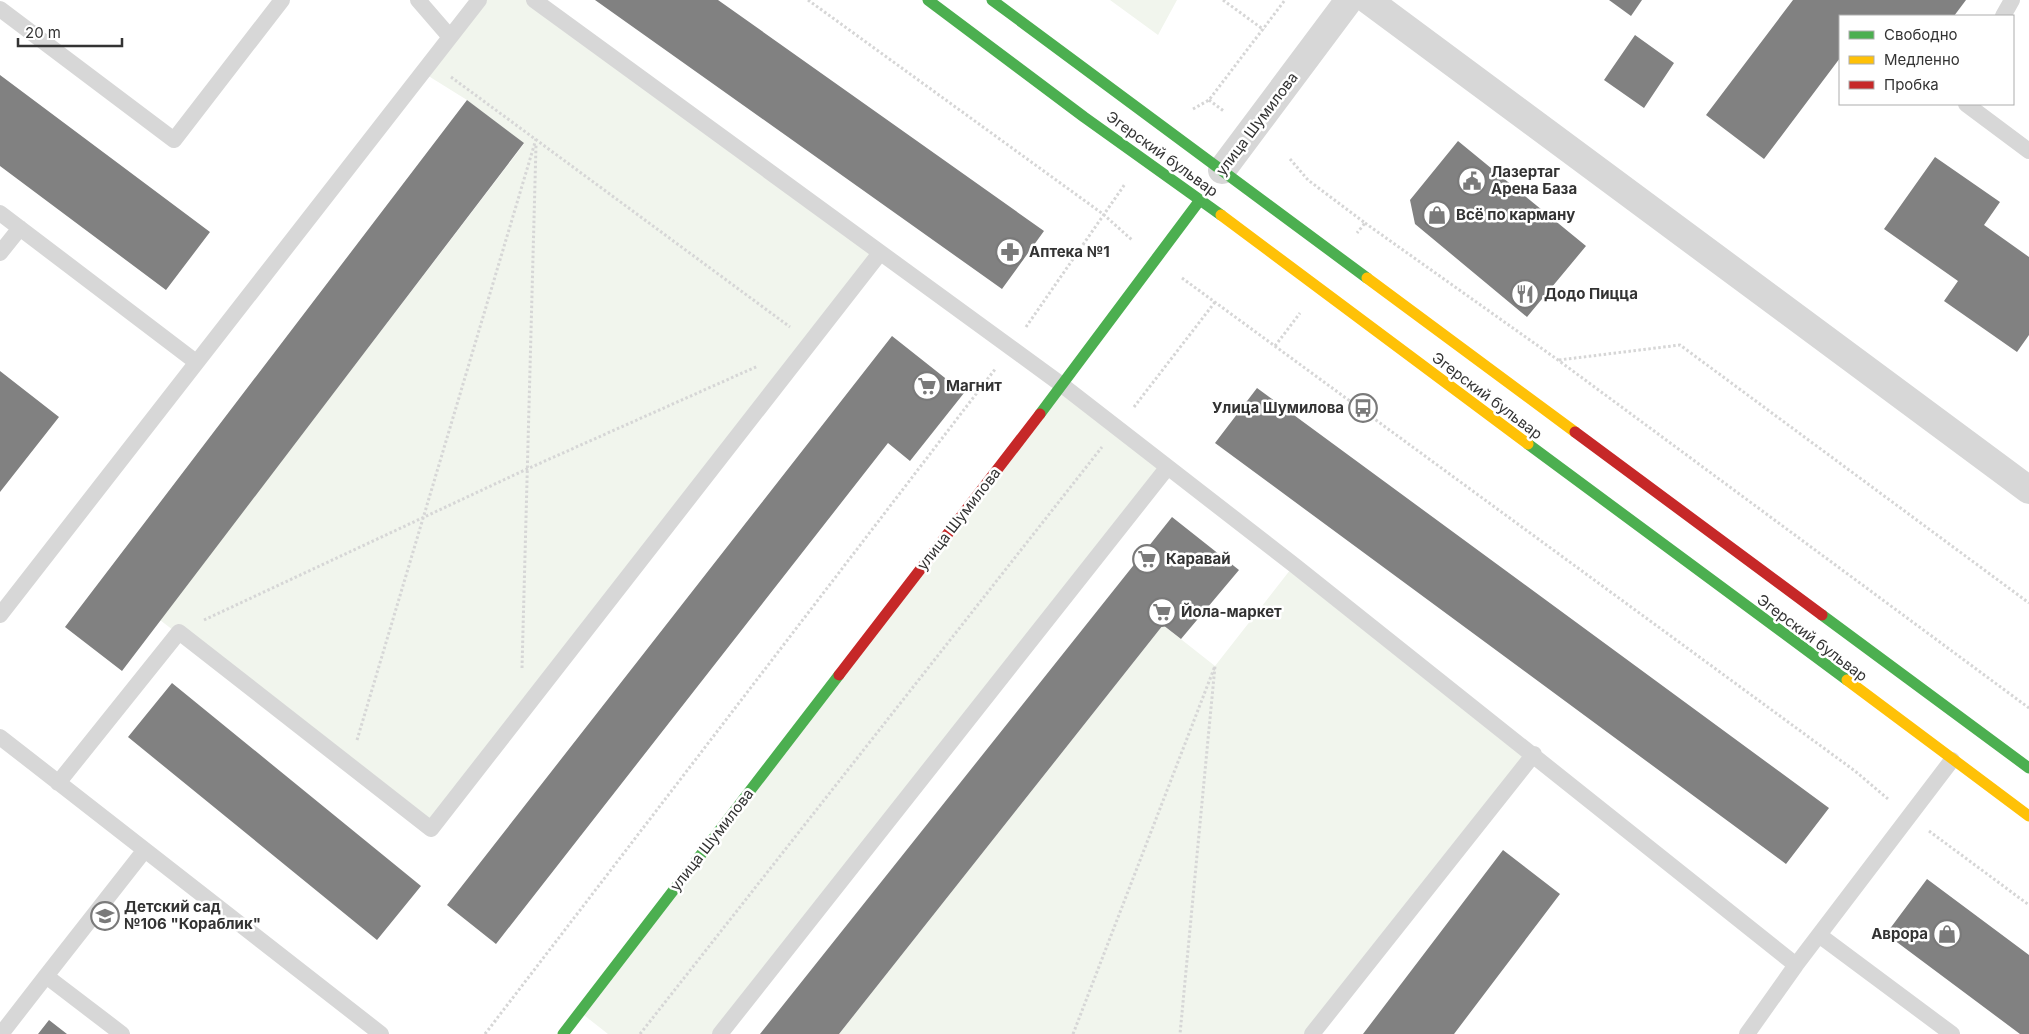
<svg xmlns="http://www.w3.org/2000/svg" width="2029" height="1034" font-family="Inter,sans-serif">
  <rect width="100%" height="100%" fill="#fff"/>
  <path fill="#f1f5ed" d="M479,0H534L880,253L431,829L160,620L524,144L467,100L422,72Z
    M1110,0H1177L1158,35Z
    M1062,385L1167,468L720,1034H608L580,1012Z
    M1294,565L1534,754L1312,1034H839L1163,625L1215,666Z"/>
  <path fill="#818181" d="M595,0H718L1044,231L1002,289Z
    M1609,0H1642L1631,16Z
    M1793,0H1966L1954,16H1840V58L1764,159L1706,115Z
    M1635,35L1674,63L1644,108L1604,80Z
    M0,75L210,232L166,290L0,166Z
    M467,100L524,143L122,671L65,627Z
    M1458,141L1586,246L1527,317L1415,224L1410,200Z
    M1935,157L2000,202L1984,225L2029,257V335L2017,352L1944,301L1958,281L1884,229Z
    M892,336L964,393L910,461L888,443L496,944L447,905Z
    M0,371L59,417L0,492Z
    M1257,388L1829,808L1786,864L1215,443Z
    M1172,517L1239,570L1181,639L1163,625L839,1034H760Z
    M172,683L421,886L377,940L128,737Z
    M1503,850L1560,894L1454,1034H1363Z
    M1927,879L2029,955V1034H2020L1886,934Z
    M49,1020L67,1034H38Z"/>
  <g fill="none" stroke-linecap="round" stroke-linejoin="round">
    <path stroke="#d6d6d6" stroke-width="3" stroke-dasharray="2.5 2.5" stroke-linecap="butt" d="M808,0L1103,214L1132,240
      M1223,0L1264,30
      M451,77L790,327
      M1209,100L1225,112
      M1193,109L1209,100L1285,0
      M1290,159L1308,180L1365,223L1357,233
      M1365,223L1558,360L2029,708
      M1182,278L1855,771L1888,799
      M1026,327L1125,184
      M1275,346L1300,313
      M1559,360L1680,345L2029,603
      M1134,407L1215,302
      M204,620L527,469L758,366
      M522,668L536,145
      M357,740L536,139
      M1929,831L2029,905
      M485,1034L996,368
      M640,1034L1102,447
      M1073,1034L1215,666L1180,1034"/>
    <path stroke="#d7d7d7" stroke-width="16" d="M418,0L450,37
      M534,0L1062,385L1294,565L1796,965
      M0,9L174,140L282,0
      M2003,16L2012,0
      M1966,104L2029,151
      M0,213L196,362
      M0,253L20,228
      M0,615L479,0
      M0,737L381,1034
      M58,783L179,632L431,829L880,253
      M1819,935L1952,1034
      M46,976L144,851
      M1,1034L46,976L122,1034
      M720,1034L1167,468
      M1312,1034L1534,754
      M1747,1034L1796,965L1952,760"/>
    <path stroke="#d7d7d7" stroke-width="28" d="M1368,0L2029,490
      M1222,170L1349,0"/>
    <path stroke="#4caf50" stroke-width="11" d="M928,0L1084,117L1221,215
      M992,0L1367,278
      M1040,414L1200,200
      M1528,444L1847,680
      M1822,615L2029,768
      M563,1034L839,675"/>
    <path stroke="#ffc107" stroke-width="11" d="M1221,215L1528,444
      M1367,278L1575,432
      M1847,680L2029,816"/>
    <path stroke="#c62828" stroke-width="11" d="M1575,432L1822,615
      M839,675L1040,414"/>
  </g>
  <defs>
    <symbol id="civic-ring" viewBox="-11 -11 22 22"><circle r="9.5" fill="#fff" stroke="#7a7a7a" stroke-width="1.5"/><path d="M-.6-6.5H3V-4.5H.6V-3L4-1V1h2V6H-6V1h2V-1L-.6-3ZM-1.2 2.5V6h2.4V2.5Z" fill="#7a7a7a"/></symbol>
    <symbol id="shop-ring" viewBox="-11 -11 22 22"><circle r="9.5" fill="#fff" stroke="#7a7a7a" stroke-width="1.5"/><path d="M-5-2.5h2.3a2.7 3.5 0 0 1 5.4 0H5L5.5 6h-11ZM-1.5-2.5h3a1.5 2.3 0 0 0-3 0Z" fill="#7a7a7a"/></symbol>
    <symbol id="pharmacy-ring" viewBox="-11 -11 22 22"><circle r="9.5" fill="#fff" stroke="#7a7a7a" stroke-width="1.5"/><path d="M-2-6h4v4h4v4h-4v4h-4v-4h-4v-4h4Z" fill="#7a7a7a"/></symbol>
    <symbol id="restaurant-ring" viewBox="-11 -11 22 22"><circle r="9.5" fill="#fff" stroke="#7a7a7a" stroke-width="1.5"/><path d="M-5-6h1v4h1v-4h1v4h1v-4h1v5L-1.5 .5V6h-2V.5L-5-1ZM5-6V6H3V1.5H1.5Q1.5-4 5-6Z" fill="#7a7a7a"/></symbol>
    <symbol id="supermarket-ring" viewBox="-11 -11 22 22"><circle r="9.5" fill="#fff" stroke="#7a7a7a" stroke-width="1.5"/><path d="M-6-5.5h2.5l.6 2H6L4.5 2H-2.5L-4.4-4H-6ZM-1.5 3.2a1.3 1.3 0 1 0 .1 0ZM3 3.2a1.3 1.3 0 1 0 .1 0Z" fill="#7a7a7a"/></symbol>
    <symbol id="bus-ring" viewBox="-11 -11 22 22"><circle r="9.5" fill="#fff" stroke="#7a7a7a" stroke-width="1.5"/><path d="M-5-6H5V4H4V6H2V4H-2V6H-4V4H-5ZM-3.5-4V0h7V-4ZM-3.5 1.2v1.5H-2V1.2ZM2 1.2v1.5H3.5V1.2Z" fill="#7a7a7a"/></symbol>
    <symbol id="school-ring" viewBox="-11 -11 22 22"><circle r="9.5" fill="#fff" stroke="#7a7a7a" stroke-width="1.5"/><path d="M0-5L7-2L0 1L-7-2ZM-4 1L0 2.5L4 1V4Q0 6-4 4Z" fill="#7a7a7a"/></symbol>
  </defs>
  <g fill-rule="evenodd">
    <use href="#civic-ring" x="1456" y="165" width="32" height="32"/>
    <use href="#shop-ring" x="1421" y="199" width="32" height="32"/>
    <use href="#pharmacy-ring" x="994" y="236" width="32" height="32"/>
    <use href="#restaurant-ring" x="1509" y="278" width="32" height="32"/>
    <use href="#supermarket-ring" x="911" y="370" width="32" height="32"/>
    <use href="#bus-ring" x="1347" y="392" width="32" height="32"/>
    <use href="#supermarket-ring" x="1131" y="543" width="32" height="32"/>
    <use href="#supermarket-ring" x="1146" y="596" width="32" height="32"/>
    <use href="#school-ring" x="89" y="900" width="32" height="32"/>
    <use href="#shop-ring" x="1931" y="918" width="32" height="32"/>
  </g>
  <g text-anchor="middle" stroke-width="5" stroke-linejoin="round" paint-order="stroke">
    <g font-size="15" fill="#333" stroke="#fff">
      <text transform="translate(1257 124) rotate(-53)" y="5">улица Шумилова</text>
      <text transform="translate(1162 154) rotate(36)" y="5">Эгерский бульвар</text>
      <text transform="translate(1487 396) rotate(37)" y="5">Эгерский бульвар</text>
      <text transform="translate(959 519) rotate(-52)" y="5">улица Шумилова</text>
      <text transform="translate(1812 638) rotate(37)" y="5">Эгерский бульвар</text>
      <text transform="translate(712 840) rotate(-52)" y="5">улица Шумилова</text>
    </g>
    <g font-size="15" font-weight="bold" fill="#333" stroke="#fff" text-anchor="start">
      <text x="1491" y="177">Лазертаг<tspan x="1491" dy="17">Арена База</tspan></text>
      <text x="1456" y="220">Всё по карману</text>
      <text x="1029" y="257">Аптека №1</text>
      <text x="1544" y="299">Додо Пицца</text>
      <text x="946" y="391">Магнит</text>
      <text x="1344" y="413" text-anchor="end">Улица Шумилова</text>
      <text x="1166" y="564">Каравай</text>
      <text x="1181" y="617">Йола-маркет</text>
      <text x="124" y="912">Детский сад<tspan x="124" dy="17">№106 "Кораблик"</tspan></text>
      <text x="1928" y="939" text-anchor="end">Аврора</text>
    </g>
  </g>
  <rect x="1839" y="15" width="175" height="90" fill="#ffffff" stroke="#adadad"/>
  <rect x="1849" y="31" width="25" height="8" fill="#4caf50" stroke="#adadad"/>
  <text x="1884" y="40" font-size="15" fill="#333333">Свободно</text>
  <rect x="1849" y="56" width="25" height="8" fill="#ffc107" stroke="#adadad"/>
  <text x="1884" y="65" font-size="15" fill="#333333">Медленно</text>
  <rect x="1849" y="81" width="25" height="8" fill="#c62828" stroke="#adadad"/>
  <text x="1884" y="90" font-size="15" fill="#333333">Пробка</text>
  <path d="M18 38v8h104v-8" fill="none" stroke="#333333" stroke-width="2.5"/>
  <text x="25" y="38" font-size="15" fill="#333333" stroke="#ffffff" stroke-width="4" paint-order="stroke">20 m</text>
</svg>
